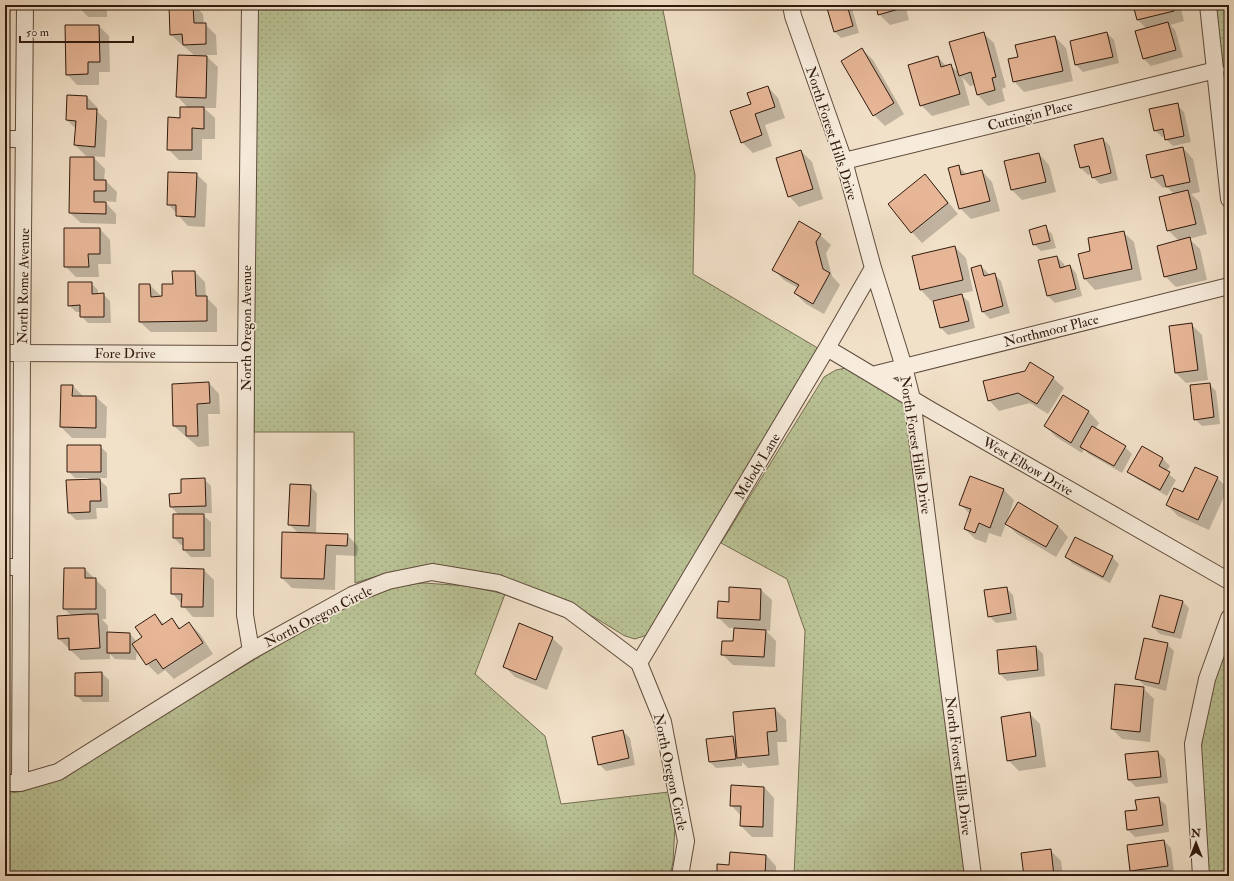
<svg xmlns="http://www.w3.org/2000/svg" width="1234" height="881" font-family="'IM FELL Double Pica',serif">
  <defs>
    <pattern id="grass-dots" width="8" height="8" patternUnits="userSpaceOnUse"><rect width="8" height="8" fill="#bac396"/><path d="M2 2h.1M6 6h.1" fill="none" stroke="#a0a780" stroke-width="1.8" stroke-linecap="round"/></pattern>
  </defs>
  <rect width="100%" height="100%" fill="#f2e1c9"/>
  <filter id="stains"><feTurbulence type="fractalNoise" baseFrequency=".005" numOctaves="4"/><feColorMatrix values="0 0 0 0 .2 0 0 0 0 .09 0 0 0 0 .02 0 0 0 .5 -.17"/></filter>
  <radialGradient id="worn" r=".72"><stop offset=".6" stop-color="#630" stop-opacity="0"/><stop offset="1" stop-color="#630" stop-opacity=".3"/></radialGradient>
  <path fill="url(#grass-dots)" stroke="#756e52" d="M256,5H662L695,175L693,274L821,350L650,634L635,639L625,636L594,617L560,601L426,568L390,572L355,583L354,432H254Z
    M1216,5H1229V140Z
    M846,368L897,398L905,406L968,876H794L805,631L787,579L721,543L824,377L836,370Z
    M424,583L467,586L505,594L475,674L545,736L561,804L669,792L675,826L673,862L670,876H5V794L24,791L52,780L333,613L373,593L400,585Z
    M1229,635V876H1205L1201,751L1205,718L1212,687Z"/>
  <path fill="#0003" d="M77,5H107V17H88Z
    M170,5H194L203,14L204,24H205L216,35L217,55H205L218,67L216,108H204L215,118V139H202V160H179L168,149L181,119L188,108L177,96L195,56L171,35Z
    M827,5H851L859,33L841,38L834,31Z
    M867,5H905L909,20L890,25L879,14L877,7L871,9Z
    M1134,5H1180L1184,21L1170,25L1175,30L1183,57L1151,66L1144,59L1147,29L1138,20Z
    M99,26L109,36L110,72H99V85H77L67,74Z
    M983,33L994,43L1006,87L1002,89L1005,101L988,106L978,95L975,85L970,86L962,77L970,105L932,116L921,105L938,57L946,66L950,65L959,73Z
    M1107,33L1114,40L1119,63L1083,72L1076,65L1071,41Z
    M1055,37L1066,48L1073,81L1024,92L1014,81L1019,57Z
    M862,49L873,60L904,114L885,126L874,115Z
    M768,87L778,98L785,118L765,125L772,146L753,153L742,142L752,104Z
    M87,97L98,108L97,111L107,121L105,157L86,156L75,145L76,129L67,120Z
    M1177,105L1184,112L1191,142L1173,146L1166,139V136L1162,137L1155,130Z
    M1103,139L1110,146L1118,180L1100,184L1093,177L1092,174L1088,175L1081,168Z
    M1183,148L1193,159L1200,192L1191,194L1199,202L1207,234L1189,239L1200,249L1207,280L1176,287L1165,276L1179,241L1168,230L1175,195L1167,187L1163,188L1152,177Z
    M801,151L812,162L823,199L799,207L789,196Z
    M1039,154L1049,165L1056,192L1022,200L1012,190Z
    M94,158L105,169L104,181H106L117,192L116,202L104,201V203H106L116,214V224L81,223L70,213Z
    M958,166L967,175L982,171L992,182L1000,211L971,219L960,208Z
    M196,174L207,184L205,227L188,226L168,204Z
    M925,176L935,186L958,214L922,243L912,232Z
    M1045,227L1052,234L1056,248L1041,251L1034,244Z
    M100,229L110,240L111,264H98L99,277H76L65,266Z
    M1123,232L1134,242L1142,280L1095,290L1085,279L1079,254L1091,252Z
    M820,235L831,245L826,253L832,276L840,285L824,314L806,304L795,293L798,288L784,280L773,269Z
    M955,247L966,258L973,291L960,294L969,302L975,328L948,335L941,328L961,296L960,294L931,301L921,290L913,257Z
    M1057,257L1064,264L1065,267L1070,266L1076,273L1082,296L1055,303L1048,296Z
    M981,266L988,273L989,276L994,274L1001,281L1010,313L990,319L983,312L972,269Z
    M195,272L205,282L206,297L217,308V332H151L140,322L150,285L161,296V297L174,285Z
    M91,283L98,290V295L103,294L110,301L111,323H88L81,316V312H76L69,305Z
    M1191,324L1202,335L1208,380L1186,383L1176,373Z
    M1025,372L1053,378L1064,388L1048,414L1030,403L999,411L989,400Z
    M209,383L219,394L220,414H208L209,446L198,447L174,426Z
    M1209,384L1216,391L1220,424L1202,426L1195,419Z
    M73,386L84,397H96L107,407L106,438H72L61,427Z
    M1063,396L1089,412L1099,423L1095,429L1125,447L1132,454L1122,473L1089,454L1084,449L1082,453L1056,437L1045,426Z
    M100,446L107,453V478H98L107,487L108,508H96L97,519L76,520L69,513L89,478H75L68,471Z
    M1142,447L1163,459L1170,466L1166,472L1176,480L1167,496L1136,478L1129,471Z
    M971,477L1004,490L1014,500L1007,521L1058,526L1068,537L1056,557L1017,534L1006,523L1001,537L989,533L986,543L975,539L965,529L970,514L961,505Z
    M1217,478L1228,488L1209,530L1178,516L1167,505L1184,494Z
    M204,479L211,486L212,513L190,514V515L204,516L211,522V557H191L184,550V545H181L174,538L179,515L171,507L170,495L182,494Z
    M310,486L317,493L316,534L347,535L358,546L357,556L336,555L335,590L292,588L282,578L298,533L289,524Z
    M1066,557H1112L1119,564L1110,583L1073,564Z
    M85,569L106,590V619H102L108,626V633L130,634L137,642L144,638L155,615L164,624L172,619L181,629L189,623L200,634L213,654L174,679L165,670L158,675L147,664L137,649L136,660L115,659L110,654V659L81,660L59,639L72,616L64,609Z
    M204,570L214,580V617H193L172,593Z
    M730,588L761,590L772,600L770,631L765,630L776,641L775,667L733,665L722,654L734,643L735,628H729L718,617L730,603Z
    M1006,588L1013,595L1017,620L996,623L989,616Z
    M1182,601L1189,608L1181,639L1160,634L1153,627Z
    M552,638L563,648L547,690L515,677L504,666Z
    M1167,644L1174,651L1166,691L1144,685L1137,678Z
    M1036,647L1043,654L1045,676L1007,681L1000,674Z
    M102,673L109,680V702H83L76,695Z
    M1143,688L1154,699L1150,742L1122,739L1112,729Z
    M775,709L786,720L787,742H777L779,765L748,768L742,762V766L716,768L709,761L733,737L736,741Z
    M1029,713L1040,724L1046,767L1019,771L1008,760Z
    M623,731L630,738L635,765L606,771L599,764Z
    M1158,752L1165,759L1168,783L1136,787L1129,780L1126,755Z
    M764,787L774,798L773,837H752L741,826V816L731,805Z
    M1158,798L1166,805L1169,832L1135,837L1128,830L1138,810Z
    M1164,841L1171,848L1174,873L1151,876H1136L1131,871Z
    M1050,850L1061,861L1063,876H1025Z
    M766,855L776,866V876H718L730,866Z"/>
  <path fill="#e7b697" stroke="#301a0e" d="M76,5H96V7L76,6Z
    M169,5H193L194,23H206V44L183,45L182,34L170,35Z
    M826,5H847L853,26L834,32Z
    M876,5H898L899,9L878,15Z
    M1133,5H1173L1174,11L1137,20Z
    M1168,22L1176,50L1143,59L1135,31Z
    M65,25H99L100,62H88V74L66,75Z
    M984,32L996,77L992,78L995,90L977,95L971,72L959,76L949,42Z
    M1107,32L1113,57L1075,65L1070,41Z
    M1055,36L1063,71L1013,82L1008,59L1018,57L1015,45Z
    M862,48L894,103L873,116L841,61Z
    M178,55L207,56L206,98L176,97Z
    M938,56L941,67L951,64L960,94L920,106L908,65Z
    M768,86L775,107L755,114L762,135L741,143L730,111L751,104L747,93Z
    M67,95L87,96V109H97L95,147L74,145L76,121L66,120Z
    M1178,103L1184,136L1165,140L1163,129L1154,131L1149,109Z
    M180,107H204V129L192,128V150H167L168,117L180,118Z
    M1103,138L1111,173L1092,178L1089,166L1080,168L1074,145Z
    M1183,147L1190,182L1166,187L1163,175L1151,178L1146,155Z
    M801,150L813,189L788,197L776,158Z
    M1039,153L1046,182L1011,190L1004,161Z
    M70,157H94V180H106V191H94V202H106V214L69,213Z
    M959,165L961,175L982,170L990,201L959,209L948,168Z
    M168,172L197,173L195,217L176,216V205H167Z
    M925,174L948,203L911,233L888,204Z
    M1188,190L1196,224L1167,231L1159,197Z
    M799,221L821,234L816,242L823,269L830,273L813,304L794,293L799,285L772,270Z
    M1046,225L1050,241L1033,245L1029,230Z
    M64,228H100V254H88L89,267H64Z
    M1124,231L1132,269L1084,279L1078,254L1090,251L1088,238Z
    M1190,237L1197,269L1164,277L1157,246Z
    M955,246L963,280L920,290L912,256Z
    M1057,256L1060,268L1070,265L1076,289L1047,296L1038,260Z
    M981,265L984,276L995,273L1003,306L982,312L971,268Z
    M172,271H195L196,296H207V321L139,322V284H150L151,297L162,296V284H173Z
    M68,282H92V294L104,293V317H80V305L68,306Z
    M962,294L969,321L940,328L933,301Z
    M1192,323L1198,370L1175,373L1169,326Z
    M1030,362L1054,377L1037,404L1018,393L988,401L983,381L1025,371Z
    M209,382L210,403L197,404L198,436H186V426H173L172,384Z
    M1210,383L1214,417L1194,420L1190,385Z
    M61,385H73L72,396H96V428L60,427Z
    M1063,395L1089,411L1071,443L1044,426Z
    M1092,426L1126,446L1114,466L1080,447Z
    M67,445H101V472H67Z
    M1142,446L1163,458L1159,466L1170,472L1160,490L1127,472Z
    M1195,467L1218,477L1198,520L1166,505L1174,488L1183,492Z
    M970,476L1004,489L990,528L979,523L975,533L964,529L971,509L959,505Z
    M205,478L206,506L170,507L169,494L181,493V479Z
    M100,479L101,501H90V512L68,513L66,480Z
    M290,484L311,485L309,526L288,525Z
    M1018,502L1058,526L1046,547L1005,524Z
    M173,514H204V550H183V538H173Z
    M282,532L348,534L347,546L326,545L324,579L281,578Z
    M1075,537L1113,556L1103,577L1065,557Z
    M64,568H85V578H96V609H63Z
    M171,568L204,569L203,607H181L182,594H171Z
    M729,587L761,589L760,620L717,618L718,601L729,602Z
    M1007,587L1011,613L988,617L984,590Z
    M1160,595L1183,601L1174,633L1152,627Z
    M88,614H98L100,648L69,650V638L58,639L57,616Z
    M155,614L162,625L172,618L179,629L189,622L203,643L163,669L156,659L146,665L132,644L142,637L135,627Z
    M519,623L553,637L536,680L503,667Z
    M734,628L766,630L764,657L721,655L722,641H733Z
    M107,632L130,633V653H107Z
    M1144,638L1168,643L1159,684L1135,679Z
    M1036,646L1038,670L999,674L997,650Z
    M102,672V696H75V673Z
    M1115,684L1144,687L1140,732L1111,729Z
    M775,708L777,731L767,732L769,755L737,758L733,712Z
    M1030,712L1036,756L1007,761L1001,717Z
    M623,730L629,758L598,765L592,737Z
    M733,736L736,759L709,762L706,739Z
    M1158,751L1161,777L1128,780L1125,754Z
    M731,785L764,787L763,827L740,826L741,806H730Z
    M1159,797L1163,825L1127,830L1125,811L1137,810L1135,800Z
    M1164,840L1168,866L1130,871L1127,845Z
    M1051,849L1054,876H1024L1021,853Z
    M730,852L766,855L765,876H717V864L729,865Z"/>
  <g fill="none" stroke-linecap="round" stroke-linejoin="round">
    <defs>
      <path id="street" d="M250,5L246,354L245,615L251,651
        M791,5L793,16L844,161L873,268L904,367L912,399L973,876
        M1208,5L1229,199
        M5,139H24
        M844,161L1216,70
        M827,348L929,409L1229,581
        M5,353L246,354
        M872,375L1229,286
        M5,567H20
        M639,663L827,348L873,268
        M5,783H20L58,772L251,651L352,595L388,581L432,572L498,583L569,610L639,663L663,722L686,841L680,876
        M20,783L22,353L25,5
        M1201,876L1193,744L1207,679L1229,618"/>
    </defs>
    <use href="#street" stroke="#604c3d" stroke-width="18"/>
    <use href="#street" stroke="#f7ecdc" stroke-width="16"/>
  </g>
  <g text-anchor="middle" stroke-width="3.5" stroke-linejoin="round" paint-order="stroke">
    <g font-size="14" fill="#301a0e" stroke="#f7ecdc">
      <text transform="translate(1030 115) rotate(-14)" y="5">Cuttingin Place</text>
      <text transform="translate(832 133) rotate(72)" y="5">North Forest Hills Drive</text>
      <text transform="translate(23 286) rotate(-89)" y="5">North Rome Avenue</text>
      <text transform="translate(246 328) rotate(-90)" y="5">North Oregon Avenue</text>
      <text transform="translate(1051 330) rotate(-14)" y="5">Northmoor Place</text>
      <text x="125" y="358">Fore Drive</text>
      <text transform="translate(916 445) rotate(81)" y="5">North Forest Hills Drive</text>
      <text transform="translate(757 466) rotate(-59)" y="5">Melody Lane</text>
      <text transform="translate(1028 466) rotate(30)" y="5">West Elbow Drive</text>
      <text transform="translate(318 616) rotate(-27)" y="5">North Oregon Circle</text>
      <text transform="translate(959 766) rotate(83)" y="5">North Forest Hills Drive</text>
      <text transform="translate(671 772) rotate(78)" y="5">North Oregon Circle</text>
    </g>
  </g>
  <rect width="1234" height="881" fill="none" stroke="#f2e1c9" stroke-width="20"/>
  <rect x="6" y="6" width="1222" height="869" fill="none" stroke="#301a0e" stroke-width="2"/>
  <rect x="10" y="10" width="1214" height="861" fill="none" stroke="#301a0e"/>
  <g transform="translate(1196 843)" stroke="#f7ecdc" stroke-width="3" paint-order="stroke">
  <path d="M0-3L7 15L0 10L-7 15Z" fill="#301a0e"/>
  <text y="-6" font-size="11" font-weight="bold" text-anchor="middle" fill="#301a0e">N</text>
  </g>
  <path d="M20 36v6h113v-6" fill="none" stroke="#301a0e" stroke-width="2"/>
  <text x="26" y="36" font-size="12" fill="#301a0e" stroke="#f7ecdc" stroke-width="3" paint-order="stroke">50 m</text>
  <rect width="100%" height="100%" filter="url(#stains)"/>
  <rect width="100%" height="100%" fill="url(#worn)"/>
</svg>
